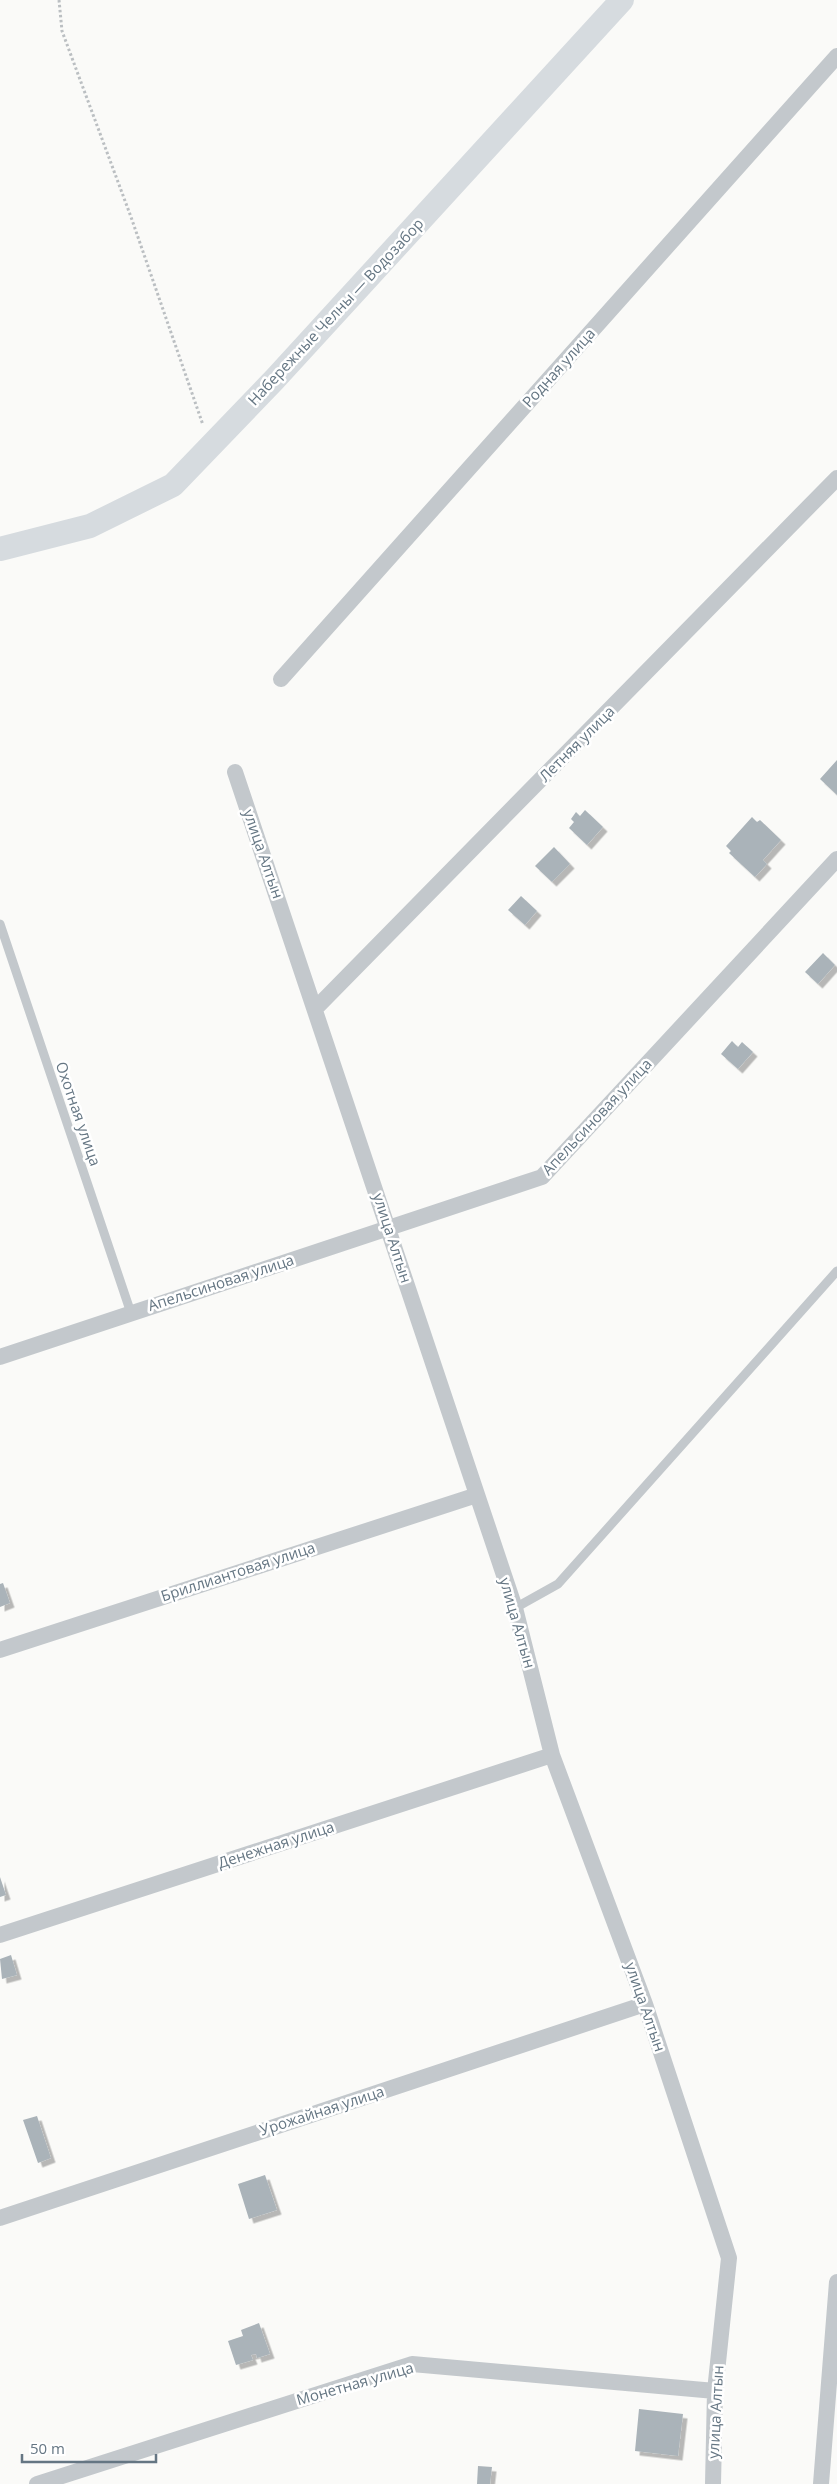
<svg xmlns="http://www.w3.org/2000/svg" width="837" height="2484" font-family="'Open Sans',sans-serif">
  <defs>
    <filter id="shadow"><feDropShadow dx="4.5" dy="4.5" stdDeviation="0" flood-color="#0004"/></filter>
  </defs>
  <rect width="100%" height="100%" fill="#fafaf8"/>
  <path fill="#aab3b9" filter="url(#shadow)" d="M837,760V795L820,779Z
    M585,810L603,827L587,845L569,828L574,822L571,819L576,812L580,816Z
    M752,817L757,822L760,820L781,840L763,860L767,864L755,877L729,853L731,851L726,846Z
    M554,847L570,864L552,882L535,866Z
    M521,896L537,911L525,925L508,910Z
    M823,953L835,965L818,984L805,972Z
    M732,1041L738,1047L742,1042L753,1052L738,1069L721,1054Z
    M3,1583L10,1603L0,1607V1584Z
    M0,1877L6,1895L0,1897Z
    M11,1955L17,1975L2,1979L0,1959Z
    M37,2116L51,2158L38,2163L23,2120Z
    M265,2175L277,2210L249,2219L238,2184Z
    M259,2323L270,2354L257,2358L256,2354L251,2355L253,2360L236,2365L228,2341L243,2336L241,2330Z
    M639,2409L683,2414L678,2456L635,2451Z
    M478,2466L492,2467L490,2484H477Z"/>
  <g fill="none" stroke-linecap="round" stroke-linejoin="round">
    <path stroke="#bbbfc2" stroke-width="3" stroke-dasharray="2.5 2.5" stroke-linecap="butt" d="M59,0L62,31L131,217L203,425"/>
    <path stroke="#c3c8cc" stroke-width="9" d="M0,924L131,1313
      M515,1608L558,1584L837,1271"/>
    <path stroke="#c3c8cc" stroke-width="16" d="M281,679L837,56
      M235,772L515,1608L552,1755L645,2004L729,2258L715,2391L713,2484
      M316,1008L837,478
      M0,1357L542,1177L837,859
      M0,1650L477,1495
      M0,1935L552,1755
      M0,2218L645,2004
      M37,2484L412,2364L715,2391
      M821,2484L837,2282"/>
    <path stroke="#d6dbdf" stroke-width="24" d="M0,549L90,526L173,485L274,380L622,0"/>
  </g>
  <g text-anchor="middle" stroke-width="5" stroke-linejoin="round" paint-order="stroke">
    <g font-size="15" fill="#657683" stroke="#fff">
      <text transform="translate(336 312) rotate(-47)" y="5">Набережные Челны — Водозабор</text>
      <text transform="translate(559 368) rotate(-48)" y="5">Родная улица</text>
      <text transform="translate(577 744) rotate(-45)" y="5">Летняя улица</text>
      <text transform="translate(263 854) rotate(71)" y="5">улица Алтын</text>
      <text transform="translate(78 1114) rotate(71)" y="5">Охотная улица</text>
      <text transform="translate(597 1117) rotate(-47)" y="5">Апельсиновая улица</text>
      <text transform="translate(392 1238) rotate(72)" y="5">улица Алтын</text>
      <text transform="translate(221 1283) rotate(-18)" y="5">Апельсиновая улица</text>
      <text transform="translate(238 1572) rotate(-18)" y="5">Бриллиантовая улица</text>
      <text transform="translate(517 1623) rotate(74)" y="5">улица Алтын</text>
      <text transform="translate(276 1845) rotate(-18)" y="5">Денежная улица</text>
      <text transform="translate(645 2007) rotate(71)" y="5">улица Алтын</text>
      <text transform="translate(322 2111) rotate(-18)" y="5">Урожайная улица</text>
      <text transform="translate(355 2384) rotate(-16)" y="5">Монетная улица</text>
      <text transform="translate(716 2412) rotate(-87)" y="5">улица Алтын</text>
    </g>
  </g>
  <path d="M22 2454v8h134v-8" fill="none" stroke="#657683" stroke-width="2.5"/>
  <text x="30" y="2454" font-size="15" fill="#657683" stroke="#ffffff" stroke-width="4" paint-order="stroke">50 m</text>
</svg>
